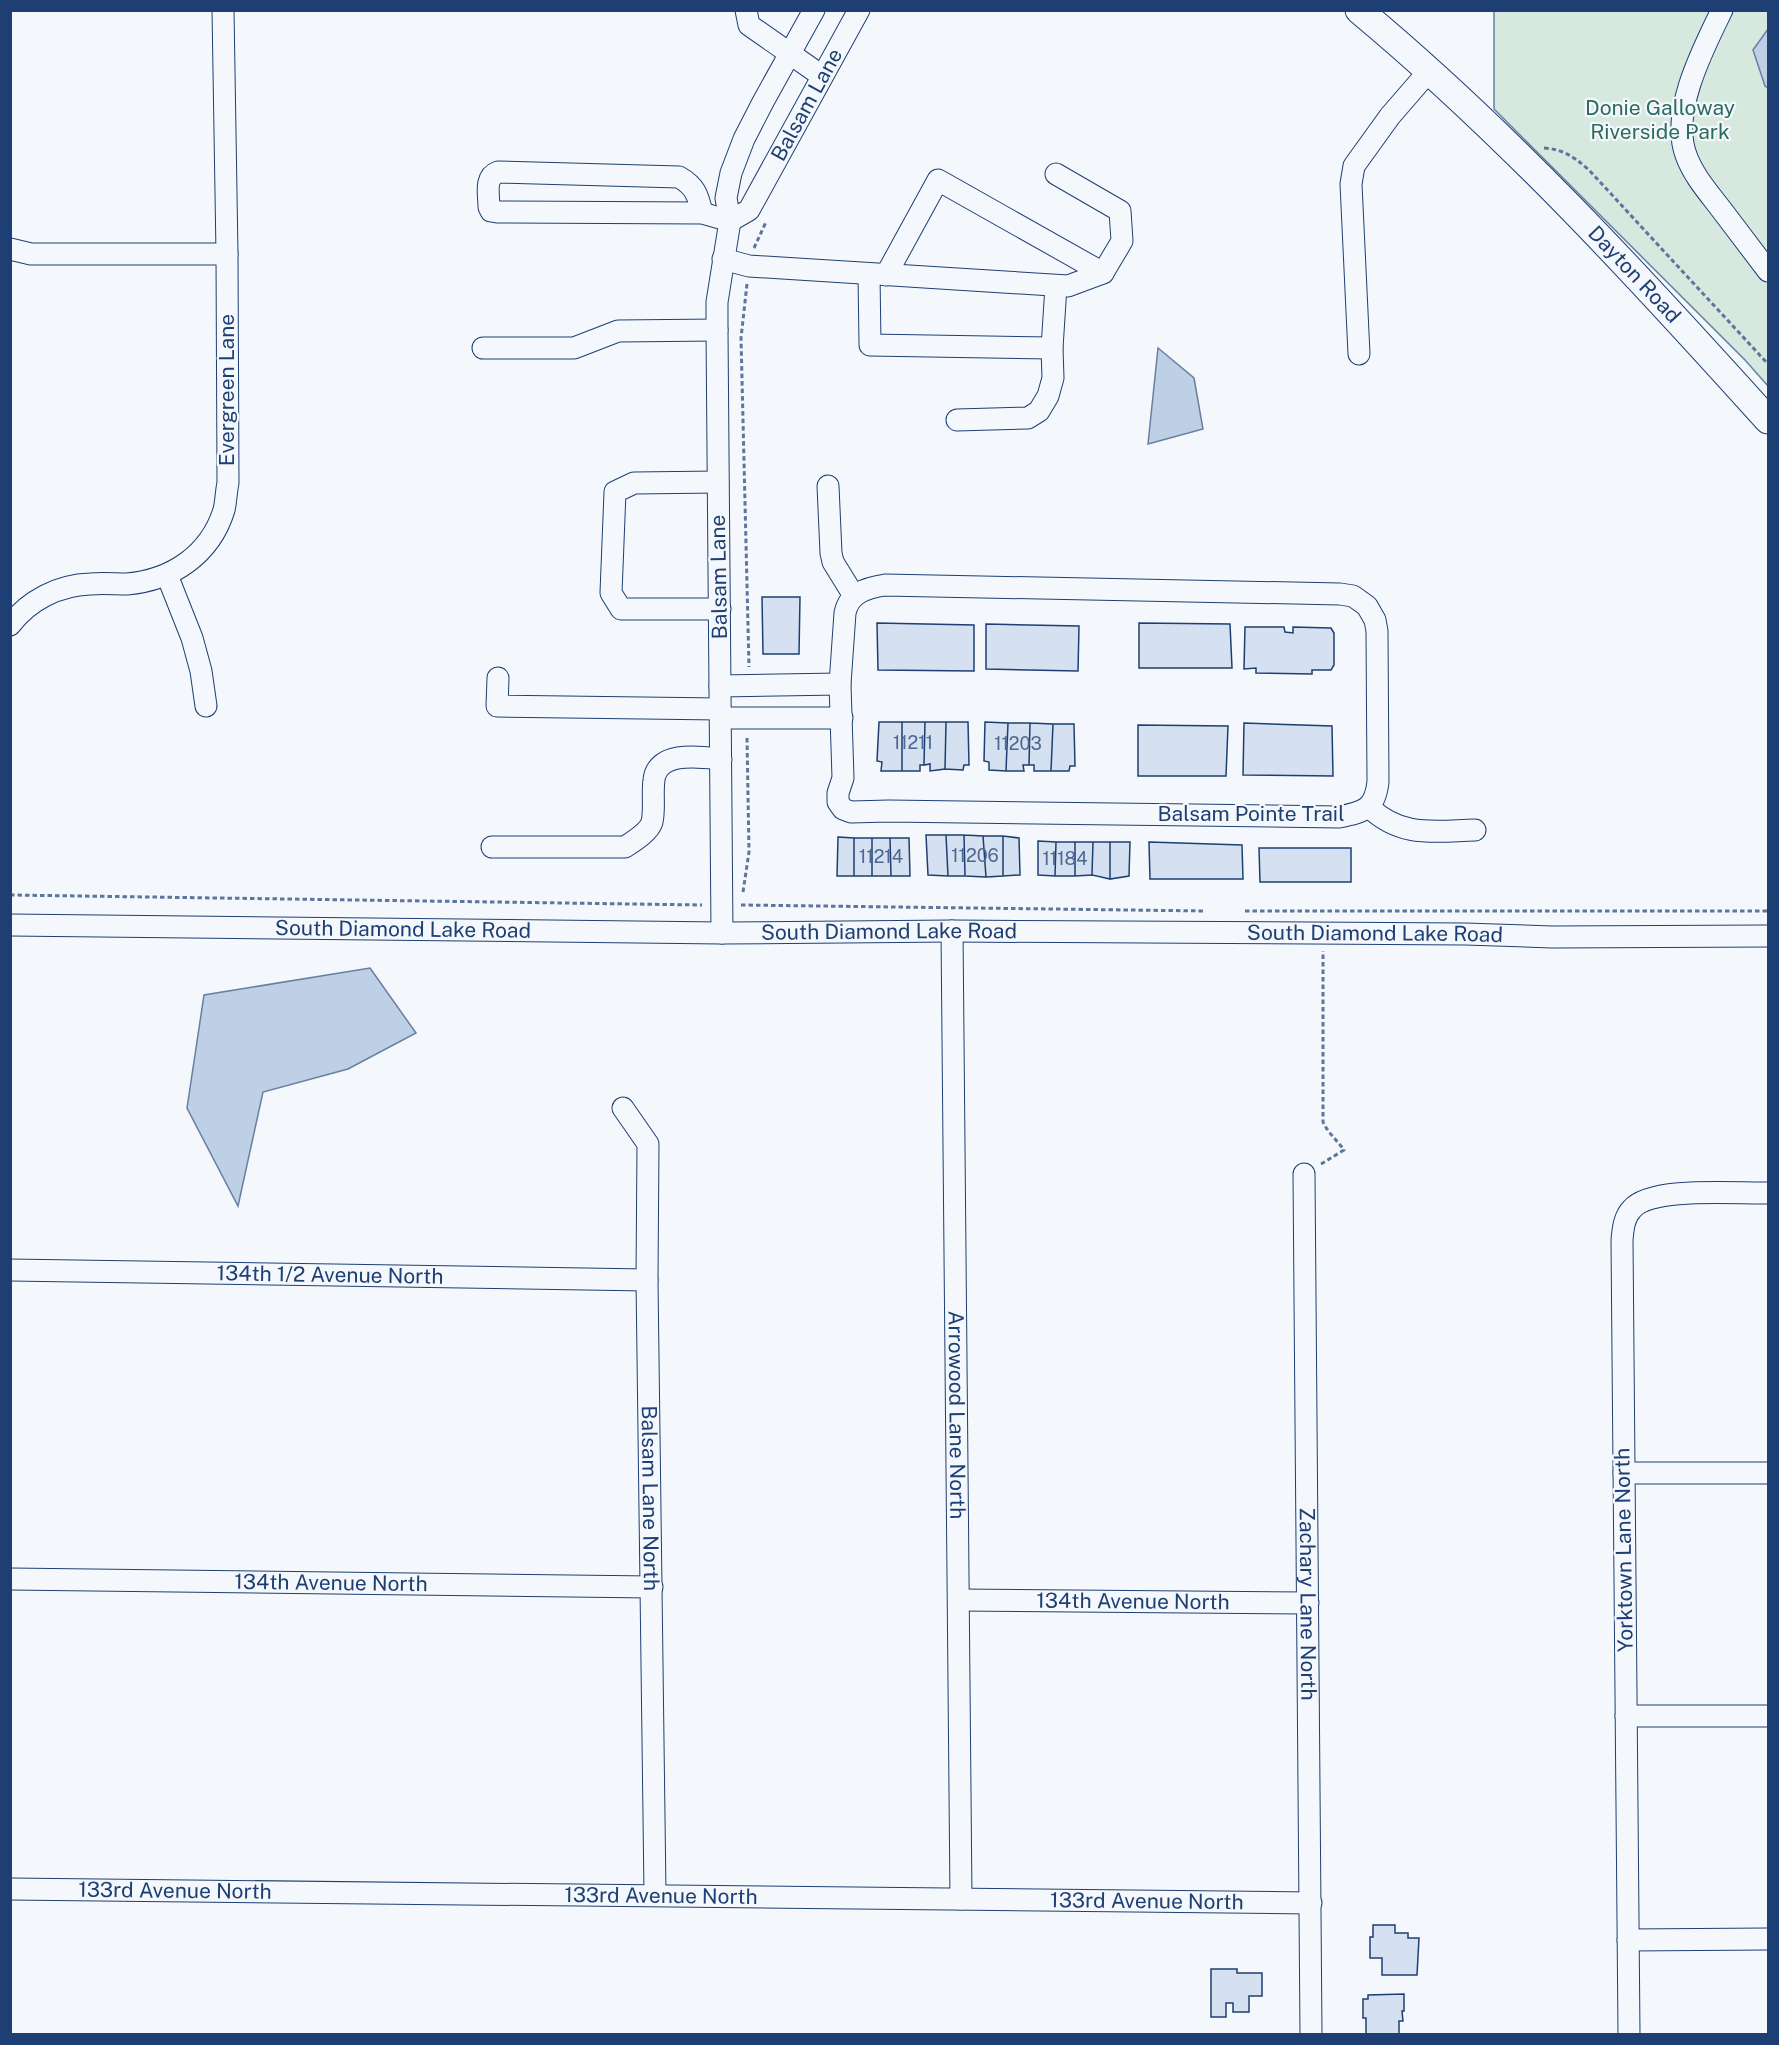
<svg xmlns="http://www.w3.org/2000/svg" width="1779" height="2045" font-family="'Public Sans',sans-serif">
  <rect width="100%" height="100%" fill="#f4f7fb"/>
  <path fill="#d7e8df" stroke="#687fa3" stroke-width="1.5" d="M1494,11H1768V386L1745,360L1494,109Z"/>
  <path fill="#bed0e5" stroke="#687fa3" stroke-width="1.5" d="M1768,29V88L1765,86L1753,50Z
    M1158,348L1194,378L1203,429L1148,444Z
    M370,968L416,1033L348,1069L263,1092L238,1206L187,1108L204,995Z"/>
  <path fill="#d5e0f0" stroke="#1d3f73" stroke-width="1.5" d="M762,597H800L799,654H763Z
    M877,623L974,625V671L878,670Z
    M1139,623L1230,624L1232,668H1139Z
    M986,624L1079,626L1078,671L986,669Z
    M1245,627H1284L1285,632L1293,633V627L1331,628L1334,633V665L1331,670H1312V674L1256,673V668L1244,669Z
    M879,722H902V771H881L882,762L877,761Z
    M902,722H925L924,765H920V771H902Z
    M925,722H946L945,769L930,771V764L924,765Z
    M946,722H968L969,765H964L963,770L945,769Z
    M985,722L1008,723L1006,771L989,770V762L984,761Z
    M1008,723H1030L1029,765H1023L1024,771H1006Z
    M1030,723L1053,724L1051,771H1034V765H1029Z
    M1244,723L1332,726L1333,776L1243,775Z
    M1053,724H1074L1075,766H1070L1069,771H1051Z
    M1138,725L1228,726L1226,776H1138Z
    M926,835H946L948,876L928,875Z
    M946,835H964L965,876H948Z
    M964,835L983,836L986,877L965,876Z
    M983,836H1003V876L986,877Z
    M1003,836L1019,838L1020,875L1003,876Z
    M838,837L854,838V876H837Z
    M854,838H872V876H854Z
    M872,838H890L891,876H872Z
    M890,838H909L910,876H891Z
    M1038,841L1056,842L1055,876L1038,875Z
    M1056,842H1075V876H1055Z
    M1075,842H1093L1092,875L1075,876Z
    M1093,842H1110V879L1092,875Z
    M1110,842H1130L1129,876L1110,879Z
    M1149,842L1242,845L1243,879H1150Z
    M1259,848H1351V882H1260Z
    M1373,1925H1395V1933H1408V1938H1419L1417,1975H1382V1958H1370V1937H1373Z
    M1211,1969H1237V1973H1262V1996H1249V2012H1233V2003H1226V2017H1211Z
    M1404,1994V2011H1402L1403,2021H1399V2034H1366V2018H1363V1999H1368V1995Z"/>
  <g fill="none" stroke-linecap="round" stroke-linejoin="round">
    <defs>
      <g id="minor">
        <path d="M746,10L749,25L822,76"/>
        <path d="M1722,10C1703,49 1670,112 1686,155C1693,175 1708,192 1721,209C1737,230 1753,251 1768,271"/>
        <path d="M702,213C698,195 695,186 679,177L498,172C484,177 489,195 489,207L491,211L497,212L702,213L730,221"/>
        <path id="s1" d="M730,221L749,210L859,10"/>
        <path d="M10,249L31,254H227"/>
        <path d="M723,259L749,266L1068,286L1103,273L1122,241L1120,211L1056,174"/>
        <path d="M869,274L870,345L1052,348L1056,286"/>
        <path d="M886,275L938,180L1103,273"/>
        <path d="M483,348H574L618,331L717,330"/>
        <path d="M1359,354L1351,184L1354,166L1390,116L1429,71"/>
        <path d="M957,420L1028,418L1039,411L1048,396L1053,378L1052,348"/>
        <path d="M718,482L634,483L615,492L611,593L621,609H720"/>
        <path d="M828,486L831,553L833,562L854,596"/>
        <path d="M167,575L192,638L201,671L206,706"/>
        <path d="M885,585L1340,594L1353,596L1367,606L1375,620L1377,631L1378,782C1375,809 1364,812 1339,817L889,811L851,812L843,809L838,802V793L843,778L840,684L845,613C849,593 866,588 885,585Z"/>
        <path d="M10,625C29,600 59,585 90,584C102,583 115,584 127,584C172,580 210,555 224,510C226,502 226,492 228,483L227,254L223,10"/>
        <path d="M498,678L497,706L720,709"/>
        <path d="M720,686L840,684"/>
        <path d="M721,718H842"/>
        <path d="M1369,807C1401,838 1434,831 1475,830"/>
        <path d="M492,847H625C634,841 649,832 652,822C655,809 652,793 654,780C657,750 701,757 721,759"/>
        <path id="s2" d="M10,925L722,933L952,931L1465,934L1552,937L1768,936"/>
        <path id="s3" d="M952,931L961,1899"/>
        <path d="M722,933L717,330V302L730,221L726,198L731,173L744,139L763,102L814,10"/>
        <path id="s4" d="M623,1108L648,1144L647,1280L655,1894"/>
        <path id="s5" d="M1304,1174L1311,2034"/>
        <path id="s6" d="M10,1270L647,1280"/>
        <path d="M1624,1473H1768"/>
        <path id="s7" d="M10,1579L652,1587"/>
        <path id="s8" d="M959,1600L1308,1603"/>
        <path d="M1626,1716H1768"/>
        <path id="s9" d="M10,1889L1311,1903"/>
        <path d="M1628,1940L1768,1939"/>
        <path d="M1629,2034L1622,1240C1623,1229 1624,1217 1632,1209C1651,1186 1738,1194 1768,1193"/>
      </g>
      <g id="major">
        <path id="s10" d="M1359,10C1508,134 1639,277 1768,420"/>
      </g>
    </defs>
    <use href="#minor" stroke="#1d3f73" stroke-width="23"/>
    <use href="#major" stroke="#1d3f73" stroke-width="29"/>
    <path stroke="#5e769c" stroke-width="3" stroke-dasharray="4.5 3" stroke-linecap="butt" d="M1544,148C1563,149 1574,157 1588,169L1768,364
      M754,248L766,222
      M747,284L741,338L749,667
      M743,892L749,852L747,737
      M10,895L702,905
      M741,905L1206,911
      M1245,911H1768
      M1321,1164L1344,1150C1337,1140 1328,1133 1323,1122V951"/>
    <use href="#minor" stroke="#f4f7fb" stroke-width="21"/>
    <use href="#major" stroke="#f4f7fb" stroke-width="27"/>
  </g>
  <g text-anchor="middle" stroke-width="4.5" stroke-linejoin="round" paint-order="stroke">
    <g font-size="18" fill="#4b6792">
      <text x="913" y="749">11211</text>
      <text x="1018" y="750">11203</text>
      <text x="975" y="862">11206</text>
      <text x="881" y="863">11214</text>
      <text x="1065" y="865">11184</text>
    </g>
    <g font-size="21" fill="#1d3f73" stroke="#f4f7fb">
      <text dy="7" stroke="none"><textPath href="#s1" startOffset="142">Balsam Lane</textPath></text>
      <text dy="7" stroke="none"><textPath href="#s10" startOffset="382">Dayton Road</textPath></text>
      <text transform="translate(227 390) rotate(-90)" y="7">Evergreen Lane</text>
      <text transform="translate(719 577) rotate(-91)" y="7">Balsam Lane</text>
      <text x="1251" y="821">Balsam Pointe Trail</text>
      <text dy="7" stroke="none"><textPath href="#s2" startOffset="393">South Diamond Lake Road</textPath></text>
      <text dy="7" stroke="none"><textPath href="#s2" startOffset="879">South Diamond Lake Road</textPath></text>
      <text dy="7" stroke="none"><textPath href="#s2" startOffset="1365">South Diamond Lake Road</textPath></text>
      <text dy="7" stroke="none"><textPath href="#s6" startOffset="320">134th 1/2 Avenue North</textPath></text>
      <text dy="7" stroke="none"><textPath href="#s3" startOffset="484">Arrowood Lane North</textPath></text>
      <text dy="7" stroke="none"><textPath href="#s4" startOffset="398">Balsam Lane North</textPath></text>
      <text transform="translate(1624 1550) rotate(-91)" y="7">Yorktown Lane North</text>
      <text dy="7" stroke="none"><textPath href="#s7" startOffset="321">134th Avenue North</textPath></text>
      <text dy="7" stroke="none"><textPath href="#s8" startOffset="174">134th Avenue North</textPath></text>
      <text dy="7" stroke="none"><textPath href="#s5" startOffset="430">Zachary Lane North</textPath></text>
      <text dy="7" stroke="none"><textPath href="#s9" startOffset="165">133rd Avenue North</textPath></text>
      <text dy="7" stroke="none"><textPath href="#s9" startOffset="651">133rd Avenue North</textPath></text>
      <text dy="7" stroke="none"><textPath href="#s9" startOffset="1137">133rd Avenue North</textPath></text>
    </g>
    <g font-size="21" fill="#2c6c60" stroke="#f4f7fb">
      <text x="1660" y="115">Donie Galloway<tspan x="1660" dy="24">Riverside Park</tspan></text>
    </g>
  </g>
  <rect width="1779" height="2045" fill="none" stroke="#1d3f73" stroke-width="24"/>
</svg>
